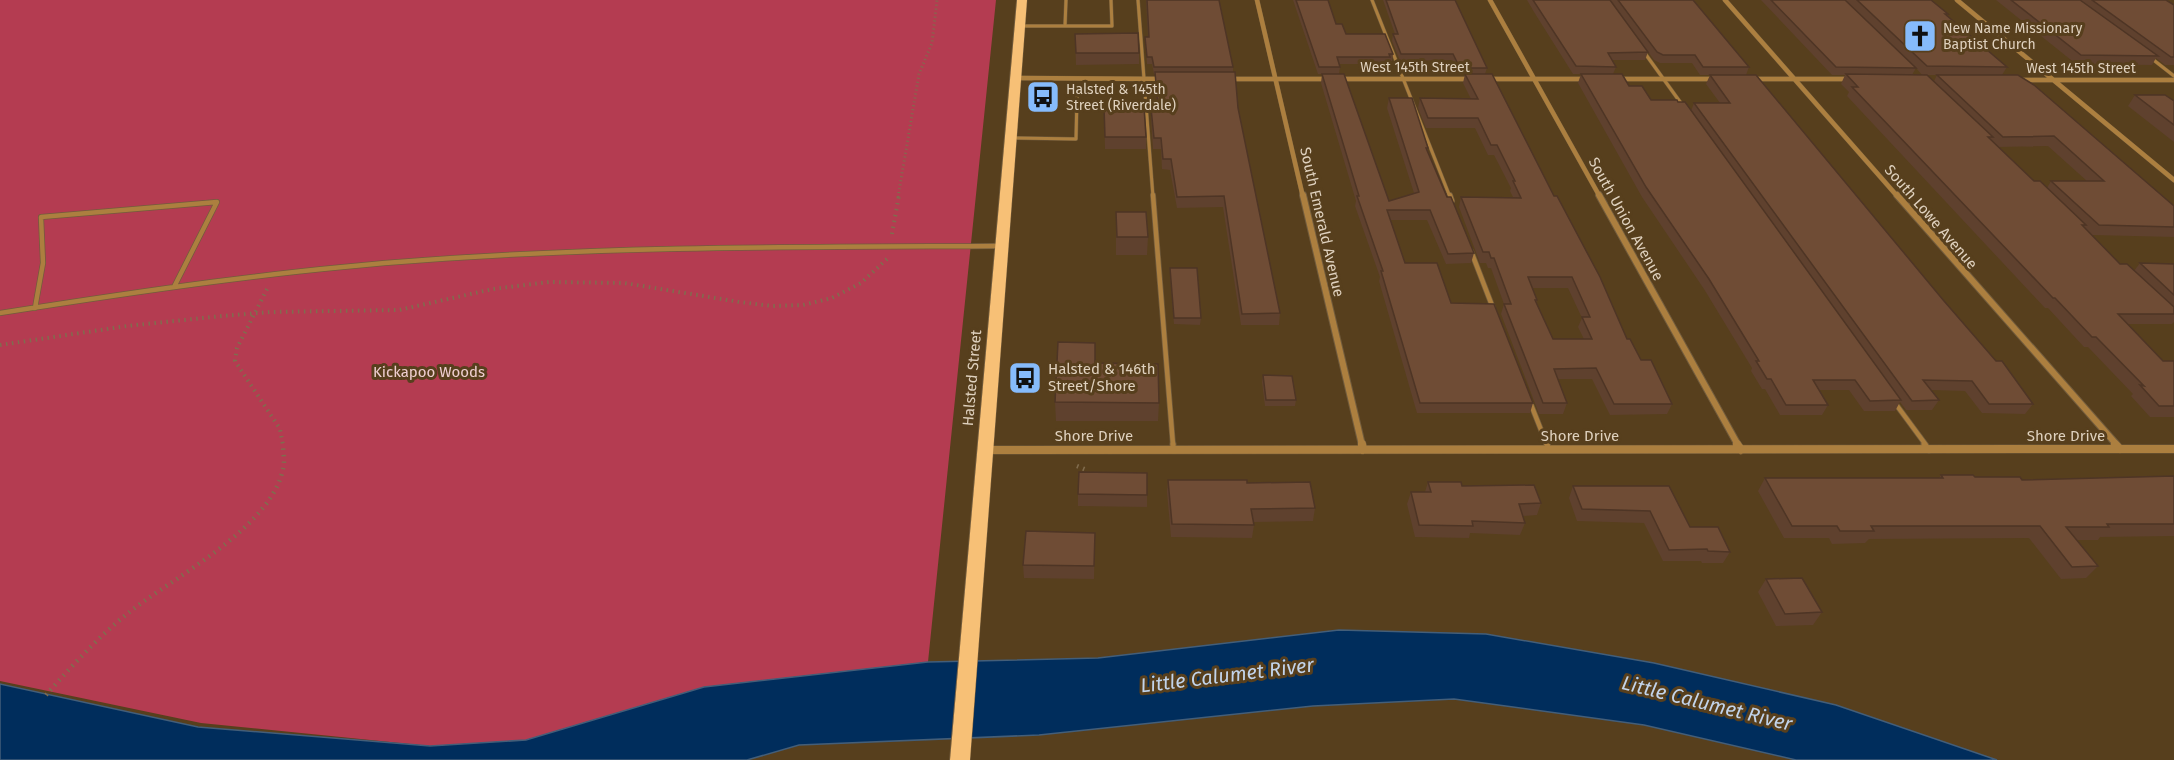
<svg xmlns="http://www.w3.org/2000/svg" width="2174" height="760" font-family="'Fira Sans',sans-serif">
  <rect width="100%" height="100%" fill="#573f1d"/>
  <path fill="#b43c51" d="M0,0H996L928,662L704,687L526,740L430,746L201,723L0,681Z"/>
  <path fill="#002d5c" stroke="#435e79" stroke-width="1.5" d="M1339,630L1486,634L1654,663L1836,705L1997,760H1796L1644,725L1454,699L1313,706L1039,735L799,745L747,760H0V684L198,727L430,746L526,740L704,687L928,662L1098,658Z"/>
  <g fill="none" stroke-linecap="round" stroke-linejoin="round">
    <defs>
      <path id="service-far2" d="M1138,0L1153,197
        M1372,0L1450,197
        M1021,26H1112L1111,0
        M1065,26L1066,0
        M1644,52L1683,106
        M2151,58L2174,76
        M1013,138L1076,139L1077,96"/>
      <path id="service-far1" d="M1153,195L1173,445
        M1450,195L1452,201
        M1471,251L1493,308
        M35,308L43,263L41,217L217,202L174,287
        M0,313C141,291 282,270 425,260C616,246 808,247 999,246
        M1530,402L1547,445
        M1895,403L1926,445"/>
      <path id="service" d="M1173,444V450
        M1547,444L1549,450
        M1924,444L1929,450"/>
      <path id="minor-far2" d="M1257,0L1303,197
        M1490,0L1600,197
        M1725,0L1898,197
        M1957,0L2174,180
        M1015,78L1162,79
        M1230,79H1327
        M1338,79H1471
        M1488,79H1585
        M1617,79H1714
        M1752,79H1849
        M2019,80H2174"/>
      <path id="minor-far1" d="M1303,195L1362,445
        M1599,195L1738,445
        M1897,195L2117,445"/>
      <path id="minor" d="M1362,444L1363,450
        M1737,444L1741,450
        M2115,444L2120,449
        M987,450L2174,449"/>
      <path id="primary" d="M1017,0H1027L970,760H950Z"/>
    </defs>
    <use href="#service-far2" stroke="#725c3d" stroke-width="4"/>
    <use href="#service-far1" stroke="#725c3d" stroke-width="6"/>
    <use href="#service" stroke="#725c3d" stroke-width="7"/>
    <use href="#minor-far2" stroke="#725c3d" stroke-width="5"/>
    <use href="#minor-far1" stroke="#725c3d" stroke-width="8"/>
    <use href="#minor" stroke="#725c3d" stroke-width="9"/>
    <use href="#primary" stroke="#725c3d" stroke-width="1"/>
    <path stroke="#816c4e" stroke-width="3" stroke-dasharray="1 3" stroke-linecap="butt" d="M898,197L919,74L932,43L937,0"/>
    <path stroke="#816c4e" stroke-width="4" stroke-dasharray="1.5 4.5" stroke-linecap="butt" d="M892,234L899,195
      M267,289L237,348L235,361L280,429L283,445
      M0,345L127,326L222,316L270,312L399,310L493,289L549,282L624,283L740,302L772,306L803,305L832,298L861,283L887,259"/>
    <path stroke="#816c4e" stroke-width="4.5" stroke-dasharray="1.5 5" stroke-linecap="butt" d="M1077,466L1089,471
      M46,695C71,667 97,638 127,614C171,578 279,525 284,462C284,456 283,450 283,444"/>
    <use href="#service-far2" stroke="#ac7f3f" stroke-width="3"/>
    <use href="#service-far1" stroke="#ac7f3f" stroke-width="4.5"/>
    <use href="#service" stroke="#ac7f3f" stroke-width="5"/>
    <use href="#minor-far2" stroke="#ac7f3f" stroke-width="4.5"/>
    <use href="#minor-far1" stroke="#ac7f3f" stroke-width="6"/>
    <use href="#minor" stroke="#ac7f3f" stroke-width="8"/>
    <use href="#primary" fill="#f7c076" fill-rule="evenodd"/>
  </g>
  <path fill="#5f412e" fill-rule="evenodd" d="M1146,0H1219L1233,67V72L1238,108L1280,313L1279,325H1241L1223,207L1177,208L1170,170L1162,169L1161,149H1153L1151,118V108H1157L1155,83V74H1154L1152,64H1147L1145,37H1148Z
    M1293,0H1328L1336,24L1346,34L1393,54L1392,61H1389V64H1340V67L1339,74L1389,201L1414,193L1387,108L1389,98L1428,148L1427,152L1474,253L1471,263L1446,264L1427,220H1390L1405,263L1451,303L1533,403L1530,413H1417L1379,281L1380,277L1355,206L1356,201L1321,83L1322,74H1318Z
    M1383,0H1455L1487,68L1485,74L1627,339L1641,360L1672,404L1667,414L1610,415L1592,379H1558L1567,403L1563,414H1539L1501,314L1504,304L1491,268H1488L1486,263H1480L1459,207L1461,197H1513L1510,191L1511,188L1494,155H1488L1475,128H1426L1418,108L1420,98L1471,99L1463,83L1465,74H1459L1452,60L1400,61L1392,41L1393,34H1395ZM1533,288H1568L1582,318L1578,327L1584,339H1553L1536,303L1537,300Z
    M1527,0H1693L1749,67L1746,75H1700L1692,63H1660L1654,60L1621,15L1648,52L1645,60H1612L1616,67L1613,74L1629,86L1651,100L1678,102L1691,111L1694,103H1720L1706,84L1710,75L1944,301L2033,404L2025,414L1982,413L1965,391L1931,390L1939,400L1932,410H1906L1900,402L1895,411H1864L1849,390H1819L1828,405L1822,415H1780L1765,389H1762L1751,371L1752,368L1704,289L1642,197L1578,83L1581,74H1573L1534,12Z
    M1761,0H1931L1948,14L1947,16L2007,67L2002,75L2174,206V237L2092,235L2120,264L2134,271L2140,263L2174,264V322L2172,324H2128L2163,361H2174V417H2150L2131,396L2133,394L2088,347H2084L2048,308H2045L1847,96L1849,92L1841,84L1845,75H1832ZM1916,68L1922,75H1912ZM1927,75H1937L1934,81ZM2048,146L2087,181H2051L2047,188L2034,181L1998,147Z
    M1996,0H2166L2174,5V65H2165L2156,58L2152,65L2076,64Z
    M1075,34L1139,53V64L1076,65Z
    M2135,95L2174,101V142L2128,106Z
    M1104,107L1146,137V149H1105Z
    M1116,212L1148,237L1147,255H1116Z
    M1170,268L1201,318L1200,325L1174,324L1170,275Z
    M1095,363L1159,403L1158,421H1056L1055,402Z
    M1263,375L1296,400L1295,406H1265L1262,382Z
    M1941,475L2022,480L2174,476V536L2100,537L2098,540H2076L2098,566L2086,578L2061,579L2029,538L1869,539L1865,543L1832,544L1829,538H1784L1758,491L1765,478H1939Z
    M1168,480L1247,483L1315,508L1313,521L1253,522L1254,525L1252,538L1171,537L1167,492Z
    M1428,482L1462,486L1541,503L1537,515L1523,516L1525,523L1520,535L1470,533L1469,538L1415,537L1407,504L1411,492H1425Z
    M1573,486H1669L1690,527L1730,552L1723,563H1702L1701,561H1663L1644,523L1577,521L1569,498Z
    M1078,494L1147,495V507L1078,506Z
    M1095,533L1094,579L1024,578L1023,565Z
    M1766,579L1822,612L1813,625L1776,626L1758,592Z"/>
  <path fill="#6f4c35" stroke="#4e3525" stroke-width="1.5" fill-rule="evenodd" d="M1147,0H1219L1233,67H1154L1152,57H1147L1145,37H1149Z
    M1296,0H1328L1336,24H1342L1346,34H1385L1393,54H1389L1390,57H1337L1340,67H1319Z
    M1386,0H1455L1487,68H1460L1453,54H1401L1393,34H1398Z
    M1533,0H1610L1648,52L1608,53L1616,67L1576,66Z
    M1618,0H1693L1749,67H1703L1695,55H1663L1657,52Z
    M1771,0H1845L1916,68L1836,67Z
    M1857,0H1931L1948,14H1945L2007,67L1927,66Z
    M2011,0H2080L2158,56L2081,55Z
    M2092,0H2166L2174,5V57H2171Z
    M1138,33L1139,53H1076L1075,34Z
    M1155,72H1235L1238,108L1280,313L1242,314L1224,196L1177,197L1171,159H1163L1161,138H1154L1151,108H1158Z
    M1322,74H1344L1389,201L1419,192L1389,98H1412L1428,148H1426L1447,197H1451L1474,253L1448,254L1430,210H1387L1405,263H1437L1451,303L1494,304L1533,403H1420L1381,271H1383L1357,196H1359Z
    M1465,74H1492L1554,196H1557L1600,277L1627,339H1630L1641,360H1651L1672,404H1614L1596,368L1554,369L1567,403H1543L1504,304H1511L1494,258H1491L1489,252H1483L1461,197L1521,198L1513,181H1515L1497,145H1491L1478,118H1428L1420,98L1478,99ZM1528,277H1572L1590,317H1582L1592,339H1553L1535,300H1537Z
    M1581,74H1622L1629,86H1642L1651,100H1677L1678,102H1685L1901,400L1870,401L1855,380H1813L1828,405H1786L1771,379H1767L1756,361H1759L1709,279L1646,187Z
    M1846,74L1927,75L1993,137H1988L2034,181H2040L2086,225H2082L2120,264H2127L2174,307V314H2118L2163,361H2174V406H2159L2140,385L2144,386L2096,337H2092L2055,298H2053L1852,87H1858Z
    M1710,75H1756L1944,301L1996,361H2002L2033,404H1989L1972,381L1923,380L1939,400L1912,401L1694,103H1730Z
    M1937,75H2018L2034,85L2174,206V227L2099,225L2051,181H2104L2054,136L2003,137Z
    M2135,95H2165L2174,101V125Z
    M1104,107H1144L1146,137H1105Z
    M1116,212H1146L1148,237H1117Z
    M2140,263L2174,264V295Z
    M1170,268H1197L1201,318H1174Z
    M1058,342L1095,343V363L1158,364L1159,403L1055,402Z
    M1263,375L1292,376L1296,400H1266Z
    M1079,472L1147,473V495L1078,494Z
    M1941,475H1973L1975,477H2020L2022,480L2174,476V524H2107L2109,527H2066L2098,566L2072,567L2040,526H1871L1874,531H1840L1837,526H1792L1765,478H1943Z
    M1168,480H1247V483L1310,482L1315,508L1251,509L1254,525L1172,524Z
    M1428,482H1461L1462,486L1534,485L1541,503L1519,504L1525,523L1472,521L1473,526L1419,525L1411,492H1431Z
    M1573,486H1669L1690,527H1718L1730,552L1708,551L1707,549L1669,550L1650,511L1582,509Z
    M1026,531L1095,533L1094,566L1023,565Z
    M1802,578L1822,612L1785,614L1766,579Z"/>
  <defs>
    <symbol id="church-square" viewBox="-11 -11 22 22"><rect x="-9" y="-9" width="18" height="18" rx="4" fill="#86bbfb" stroke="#573f1d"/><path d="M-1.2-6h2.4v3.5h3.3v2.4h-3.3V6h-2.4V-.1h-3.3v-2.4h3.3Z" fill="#111"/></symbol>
    <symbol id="bus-square" viewBox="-11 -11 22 22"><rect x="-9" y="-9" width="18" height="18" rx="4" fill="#86bbfb" stroke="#573f1d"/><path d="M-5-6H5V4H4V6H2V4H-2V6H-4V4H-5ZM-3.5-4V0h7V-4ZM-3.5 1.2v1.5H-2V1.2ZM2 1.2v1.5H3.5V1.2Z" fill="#111"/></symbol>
  </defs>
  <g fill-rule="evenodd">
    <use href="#church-square" x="1901" y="17" width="38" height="38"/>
    <use href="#bus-square" x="1024" y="78" width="38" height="38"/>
    <use href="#bus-square" x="1006" y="359" width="38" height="38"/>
  </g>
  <g text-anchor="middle" stroke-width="6" stroke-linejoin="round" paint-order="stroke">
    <g font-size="14" fill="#dfd1be" stroke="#573f1d" text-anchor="start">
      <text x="1943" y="33">New Name Missionary<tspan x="1943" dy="16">Baptist Church</tspan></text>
      <text x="1066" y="94">Halsted &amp; 145th<tspan x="1066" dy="16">Street (Riverdale)</tspan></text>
    </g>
    <g font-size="14" fill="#dfd1be" stroke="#573f1d">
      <text x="1415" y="72">West 145th Street</text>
      <text x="2081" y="73">West 145th Street</text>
    </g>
    <g font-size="15" fill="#dfd1be" stroke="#573f1d">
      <text transform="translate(1931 217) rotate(49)" y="5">South Lowe Avenue</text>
      <text transform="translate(1626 219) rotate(61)" y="5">South Union Avenue</text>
      <text transform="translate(1322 222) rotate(77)" y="5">South Emerald Avenue</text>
      <text transform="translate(972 378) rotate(-85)" y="5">Halsted Street</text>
      <text x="1094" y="441">Shore Drive</text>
      <text x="1580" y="441">Shore Drive</text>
      <text x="2066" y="441">Shore Drive</text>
    </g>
    <g font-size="15" fill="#dfd1be" stroke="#573f1d" text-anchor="start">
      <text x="1048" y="374">Halsted &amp; 146th<tspan x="1048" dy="17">Street/Shore</tspan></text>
    </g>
    <g font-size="15" fill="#efced0" stroke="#573f1d">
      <text x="429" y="377">Kickapoo Woods</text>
    </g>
    <g font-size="20" font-style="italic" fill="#c2d4eb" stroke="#573f1d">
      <text transform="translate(1227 675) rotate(-7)" y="7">Little Calumet River</text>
      <text transform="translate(1707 703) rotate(14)" y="7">Little Calumet River</text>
    </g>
  </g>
</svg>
